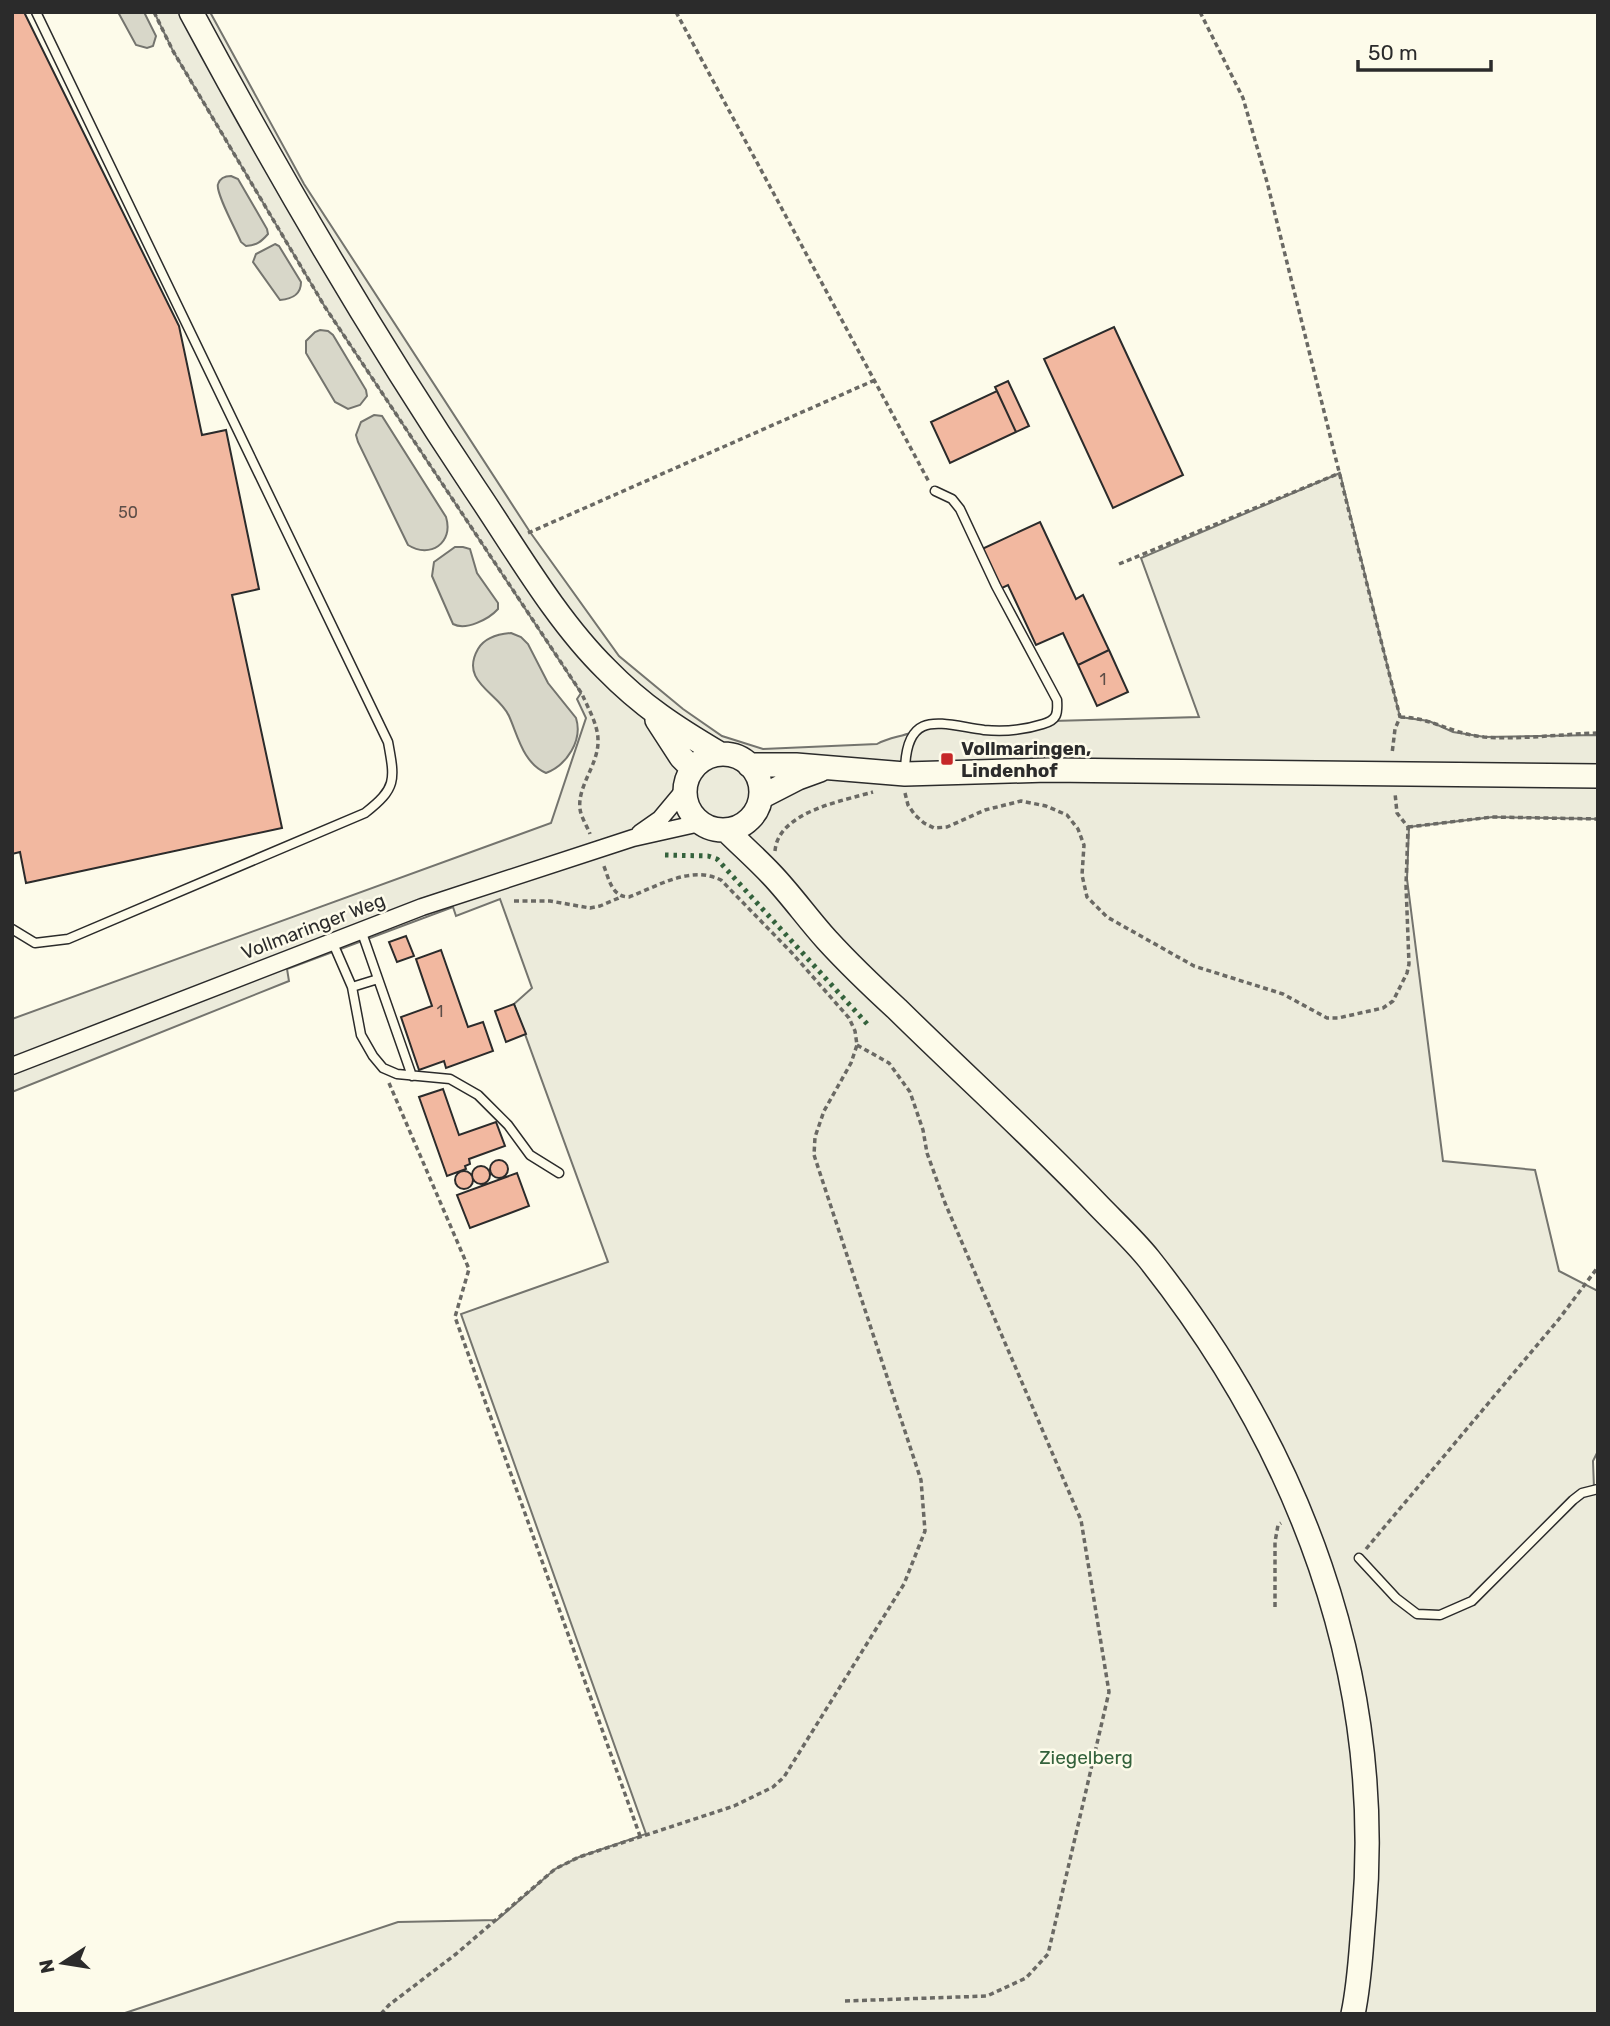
<svg xmlns="http://www.w3.org/2000/svg" width="1610" height="2026" font-family="Rubik,sans-serif">
  <rect width="100%" height="100%" fill="#fdfbea"/>
  <path fill="#ecebdb" stroke="#74746e" stroke-width="2" d="M154,12H210L304,184L530,532L619,656L683,709L722,736L763,749L877,744C893,735 911,737 923,725L987,730L1052,721L1199,717L1141,558L1340,473L1400,717L1429,721L1453,732L1485,737L1598,735V819L1493,817L1409,827L1407,879L1443,1161L1535,1170L1559,1271L1598,1291V1451L1593,1461L1594,1488L1598,1489V2014H122L398,1922L497,1920L555,1869L579,1857L646,1834L461,1314L608,1262L514,1004L532,988L500,899L456,916L453,907L287,969L289,981L12,1092V1019L551,823L586,718L577,699L581,693L325,307L173,51Z"/>
  <path fill="#d8d7c9" stroke="#74746e" stroke-width="2" d="M118,12H144L156,36L153,46L147,48L136,45Z
    M231,176L238,179L267,229L268,234C261,242 257,245 246,246L241,242C237,232 215,192 218,184C220,178 226,176 231,176Z
    M275,244L279,246L301,282C301,295 292,299 280,300L253,262L256,254Z
    M320,330L328,331L333,335L366,390L367,396L360,405L348,409L335,402L306,353V341L315,332Z
    M374,415L382,416L446,517C454,543 430,559 408,545L358,442L356,435L361,422Z
    M455,547H463L470,549L477,573L498,603V609C489,619 466,631 453,624L432,576L434,562Z
    M511,633L521,637L528,644L548,683L576,718C583,740 567,765 546,773C523,763 518,736 509,716C499,693 459,682 478,649C485,637 498,634 511,633Z"/>
  <path fill="#f2b8a0" stroke="#2b2b2b" stroke-width="2" d="M12,12H24L179,326L202,435L226,430L259,589L232,595L282,828L26,883L20,852L12,854Z
    M1114,327L1183,475L1113,508L1044,359Z
    M1008,381L1029,426L1016,432L995,387Z
    M997,391L1016,432L950,463L931,422Z
    M1040,522L1076,599L1083,595L1109,650L1078,665L1063,633L1036,645L1008,585L1000,589L982,549Z
    M1109,650L1128,692L1097,706L1078,665Z
    M406,936L414,956L397,962L389,942Z
    M441,950L468,1027L483,1022L493,1051L446,1068L444,1061L419,1070L401,1017L432,1006L416,959Z
    M514,1004L526,1034L506,1042L495,1011Z
    M443,1089L459,1135L496,1122L505,1146L469,1159L470,1164L465,1166L466,1169L447,1176L419,1097Z
    M490 1169a9 9 0 1 1 18 0a9 9 0 1 1-18 0Z
    M472 1175a9 9 0 1 1 18 0a9 9 0 1 1-18 0Z
    M455 1180a9 9 0 1 1 18 0a9 9 0 1 1-18 0Z
    M517,1173L529,1206L470,1228L457,1195Z"/>
  <g fill="none" stroke-linecap="round" stroke-linejoin="round">
    <defs>
      <path id="lane" d="M905,771C906,708 940,724 984,730C1004,732 1024,730 1043,724C1057,720 1058,714 1057,700L996,586L960,509L952,499L935,491
        M12,929L35,943L68,939L365,813C397,788 395,780 388,742L36,12
        M361,930L412,1076
        M332,941L352,987L361,1035L373,1056L383,1068L397,1074L450,1079L478,1095L508,1125L530,1155L559,1173
        M352,987L378,979
        M1359,1558L1396,1598L1417,1614L1440,1615L1472,1601L1573,1500L1582,1493L1598,1489"/>
      <path id="street" d="M640,833L660,819L685,789
        M12,1066L422,907L633,838L700,823"/>
      <path id="secondary" d="M191,12C279,176 372,335 475,489C515,548 556,620 606,669C642,706 676,728 720,754
        M657,720L681,757L693,769
        M685 792a38 38 0 1 1 76 0a38 38 0 1 1-76 0Z
        M749,765H796L905,774L1048,770L1598,776
        M761,797L798,778L820,770
        M726,830C741,845 757,859 772,875C791,895 808,919 827,940C849,964 873,987 897,1009C963,1074 1031,1135 1095,1202C1113,1221 1133,1239 1149,1259C1298,1447 1385,1672 1364,1915C1361,1948 1360,1981 1353,2014"/>
    </defs>
    <use href="#lane" stroke="#2b2b2b" stroke-width="11"/>
    <use href="#street" stroke="#2b2b2b" stroke-width="19"/>
    <use href="#secondary" stroke="#2b2b2b" stroke-width="26"/>
    <path stroke="#6a6964" stroke-width="3.5" stroke-dasharray="5 3.5" stroke-linecap="butt" d="M154,12L173,51L325,307L582,694C588,708 598,725 598,740C599,764 577,786 580,809C581,817 587,826 590,834
      M676,12L929,482
      M1200,12L1243,98L1267,182L1400,717L1395,729L1392,754
      M528,533L875,380
      M1119,564L1340,473
      M1400,717C1430,717 1452,734 1484,737C1518,740 1563,734 1598,733
      M905,793L908,805L915,815L924,823L934,828L947,827L985,810L1021,801L1046,806L1067,815L1078,829L1084,845L1082,875L1087,897L1107,917L1194,966L1283,994L1327,1018H1338L1383,1008L1393,1001L1407,973L1409,964L1406,885L1408,827L1397,813L1395,793
      M1408,827L1492,817L1598,819
      M775,851C778,812 842,801 873,792
      M514,901H550L590,908L600,906L621,897
      M389,1083L469,1269L455,1317L640,1836
      M1366,1549L1559,1319L1598,1267
      M1275,1607V1542L1278,1525L1281,1523
      M845,2001L987,1996L1026,1978L1048,1954L1109,1692L1081,1520L945,1203L927,1153L923,1130L910,1092L889,1063L857,1045
      M381,2014L389,2005L456,1954L555,1869L579,1857L734,1806L773,1787L784,1777L904,1584L925,1531L921,1480L814,1155L815,1137L824,1111L851,1063L857,1045L855,1031L849,1018L792,953L721,880C691,865 658,886 629,897C611,897 609,878 603,864"/>
    <use href="#lane" stroke="#fdfbea" stroke-width="8"/>
    <use href="#street" stroke="#fdfbea" stroke-width="16"/>
    <use href="#secondary" stroke="#fdfbea" stroke-width="23"/>
    <path stroke="#34623c" stroke-width="5" stroke-dasharray="3.5 5" stroke-linecap="butt" d="M665,855L708,856L717,859L869,1026"/>
  </g>
  <rect fill="#c62828" stroke="#fdfbea" stroke-width="2.5" x="940" y="752" width="14" height="14" rx="3.5"/>
  <g text-anchor="middle" stroke-width="5" stroke-linejoin="round" paint-order="stroke">
    <g font-size="16" fill="#5d4e48">
      <text x="128" y="518">50</text>
      <text x="1103" y="685">1</text>
      <text x="440" y="1017">1</text>
    </g>
    <g font-size="19" font-weight="bold" fill="#2b2b2b" stroke="#fdfbea" text-anchor="start">
      <text x="961" y="755">Vollmaringen,<tspan x="961" dy="22">Lindenhof</tspan></text>
    </g>
    <g font-size="19" fill="#2b2b2b" stroke="#fdfbea">
      <text transform="translate(313 926) rotate(-21)" y="7">Vollmaringer Weg</text>
    </g>
    <g font-size="19" fill="#34623c" stroke="#fdfbea">
      <text x="1086" y="1764">Ziegelberg</text>
    </g>
  </g>
  <rect width="1610" height="2026" fill="none" stroke="#2b2b2b" stroke-width="28"/>
  <g transform="translate(63 1963) rotate(258)" stroke="#fdfbea" stroke-width="5" paint-order="stroke">
  <path d="M0-5L12 26L0 18L-12 26Z" fill="#2b2b2b"/>
  <text y="-10" font-size="19" font-weight="bold" text-anchor="middle" fill="#2b2b2b">N</text>
  </g>
  <path d="M1358 60v10h133v-10" fill="none" stroke="#2b2b2b" stroke-width="3.5"/>
  <text x="1368" y="60" font-size="21" fill="#2b2b2b" stroke="#fdfbea" stroke-width="5" paint-order="stroke">50 m</text>
</svg>
